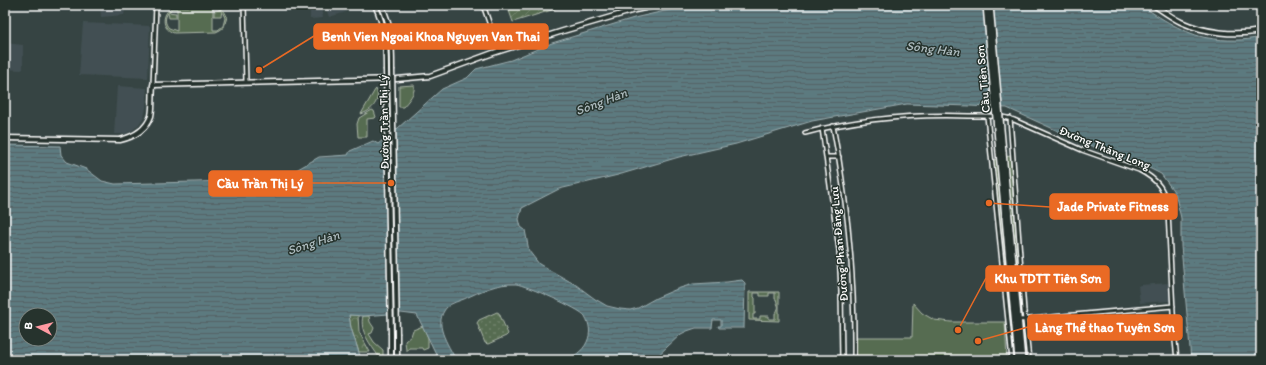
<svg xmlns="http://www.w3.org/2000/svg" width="1266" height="365" font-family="Itim,sans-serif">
  <defs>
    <pattern id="forest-crowns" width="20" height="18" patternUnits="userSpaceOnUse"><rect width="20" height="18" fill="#576c51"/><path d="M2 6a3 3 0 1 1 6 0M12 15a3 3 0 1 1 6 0" fill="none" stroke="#70826b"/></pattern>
    <pattern id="park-dots" width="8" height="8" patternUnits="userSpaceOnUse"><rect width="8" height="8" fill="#576c51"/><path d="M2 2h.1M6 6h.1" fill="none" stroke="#70826b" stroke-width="1.8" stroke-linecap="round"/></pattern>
    <pattern id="garden-furrows" width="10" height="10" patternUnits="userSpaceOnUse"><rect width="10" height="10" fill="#576c51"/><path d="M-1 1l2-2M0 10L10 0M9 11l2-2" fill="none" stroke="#70826b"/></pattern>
    <pattern id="water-rules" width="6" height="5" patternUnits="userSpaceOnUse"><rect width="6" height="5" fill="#5c7a7f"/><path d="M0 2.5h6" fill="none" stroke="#546366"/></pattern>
  </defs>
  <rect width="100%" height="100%" fill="#364443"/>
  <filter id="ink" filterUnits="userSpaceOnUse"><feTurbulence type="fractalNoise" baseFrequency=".025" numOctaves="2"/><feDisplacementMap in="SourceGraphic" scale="8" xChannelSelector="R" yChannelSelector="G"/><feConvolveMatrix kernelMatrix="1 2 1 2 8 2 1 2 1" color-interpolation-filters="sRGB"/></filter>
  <g filter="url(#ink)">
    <path fill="#425052" d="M100,5H125L126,6L124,15L101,17Z
      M310,5H321L323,18L310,19Z
      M325,5H344L346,12L329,17Z
      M83,23L150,26L148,78L79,75Z
      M5,43L23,45V69L21,70L5,69Z
      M117,86L147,88L146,108L144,117L139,124L133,130L125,134H114Z
      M1169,283L1170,285L1171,299L1169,301L1140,303L1138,286L1140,285Z"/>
    <path fill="#576c51" stroke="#abb6a8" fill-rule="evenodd" d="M213,6C220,6 225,10 227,17L224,27L220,30L216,32L174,33C161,29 161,13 173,7ZM213,8H217L221,10L214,11V16H221L222,11L225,18L223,26L218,30H213ZM172,9H177V31L169,28C165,24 164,18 168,13L169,18H176V13L168,12Z
      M414,85C416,93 408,101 403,107H399V86Z
      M376,89C381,100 372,111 361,114L375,90Z
      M372,110L374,111L376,117L375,118L367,119V137H358L357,124L359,118Z
      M749,292H779V321L749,320ZM754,293H760V296H769V293H775V299H776C778,308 780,305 776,313H775V319H769V316H760V319H753V314H755V298L754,297Z
      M913,303L922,313L934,320L951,322H1005L1007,360H855V337H912Z
      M363,316H369L370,322L374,328L372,333L369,334L374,342L383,350V356L382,358L379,357C371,345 359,331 363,316Z
      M423,326L428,338V348L423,350L422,348H409L408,350H406L405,341L411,336L413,330Z"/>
    <path fill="url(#forest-crowns)" stroke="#abb6a8" d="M1010,156L1022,311H1021L1017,271L1014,256L1006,157Z
      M997,159L1010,293V313L1007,292L993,160Z
      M349,315H358L359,332L370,352H359L351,328Z"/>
    <path fill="url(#park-dots)" stroke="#abb6a8" d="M497,312L499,313L508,334L506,336L488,344L485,343L477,323L479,320Z"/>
    <path fill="url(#garden-furrows)" stroke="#abb6a8" d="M507,5H556L555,9L513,22Z"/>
    <path fill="url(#water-rules)" stroke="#9dafb2" fill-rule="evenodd" d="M717,5H1141C1158,17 1187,35 1208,38C1226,41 1244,41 1261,37V360H1191L1181,246V218L1175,193L1161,174L1149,168L1089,145L1007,108L970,106L907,104L812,121L736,144L679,157L618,175L559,189L522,208L519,219L521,227L525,230L529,251L539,264L576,285L595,299L607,306L620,309L630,310L638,308L656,298L677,289L693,284L727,282L742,280L745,283L744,328H719L718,326H721V320H713L712,328H696L687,331L681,334L653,360H563C573,358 583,351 587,342C591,333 590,325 585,316C581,309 525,285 516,284C497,283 481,291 464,299C459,301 451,303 447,307C432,323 448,344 456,360H439L417,315L401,313L364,316L349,315L351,328L360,356L363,360H5V145L60,146L61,155L67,162L86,169L102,181L115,184L274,180L284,177L319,157L348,155L350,151L373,141L378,144L398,128L442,89L467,78L476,69L511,60L552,43L634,18L678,8ZM26,315H50V339H26Z"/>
    <path fill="#364443" d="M396,127L399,315L388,316L385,136Z"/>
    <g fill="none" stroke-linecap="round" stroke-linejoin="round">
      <defs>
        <path id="minor" d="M244,5L246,82
          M483,5L499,51
          M153,85L156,5
          M987,116L1012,360
          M1010,118L1024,311L1029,360
          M833,126C848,203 855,282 854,360
          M822,128L839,250L841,291L842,360
          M805,133C858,119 914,114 969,116C984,116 1000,115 1014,120L1082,150L1139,170C1159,180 1165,190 1168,212L1174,331L1177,360
          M827,157H839
          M1019,320L1173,306"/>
        <path id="major" d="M375,5C385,26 386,46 386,69
          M381,5C392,25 392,47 392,69
          M1154,5C1163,11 1171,17 1181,22C1205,33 1235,36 1261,31
          M5,138L120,140C133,137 146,130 151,116C153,107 152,94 153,85L397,79L430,76L493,53L563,31L635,10L659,5
          M391,334V360
          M397,360V334"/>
        <path id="highway" d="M999,152L1018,360
          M1003,152L1022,360"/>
      </defs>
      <use href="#minor" stroke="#fff" stroke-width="6"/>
      <use href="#major" stroke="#fff" stroke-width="7"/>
      <use href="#highway" stroke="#fff" stroke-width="8"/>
      <use href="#minor" stroke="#26332d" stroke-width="3"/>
      <use href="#major" stroke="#26332d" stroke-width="4"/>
      <use href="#highway" stroke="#26332d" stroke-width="5"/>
      <defs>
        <path id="major-bridge" d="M386,69L391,334
          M392,69L397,334"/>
        <path id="highway-bridge" d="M986,5L999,152
          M990,5L1003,152"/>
      </defs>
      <use href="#major-bridge" stroke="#fff" stroke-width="7" stroke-linecap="butt"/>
      <use href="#highway-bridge" stroke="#fff" stroke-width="8" stroke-linecap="butt"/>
      <use href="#major-bridge" stroke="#26332d" stroke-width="4"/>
      <use href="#highway-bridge" stroke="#26332d" stroke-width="5"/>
    </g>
  </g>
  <g text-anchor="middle" stroke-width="3" stroke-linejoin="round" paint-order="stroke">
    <g font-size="12" fill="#fff" stroke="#26332d">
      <text transform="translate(983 79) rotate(-95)" y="4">Cầu Tiên Sơn</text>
      <text transform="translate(384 122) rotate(-91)" y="4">Đường Trần Thị Lý</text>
      <text transform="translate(1105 148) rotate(22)" y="4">Đường Thăng Long</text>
      <text transform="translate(839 244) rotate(-95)" y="4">Đường Phan Đăng Lưu</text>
    </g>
    <g font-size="13" font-style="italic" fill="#aebcbf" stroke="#26332d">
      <text transform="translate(933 48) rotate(7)" y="5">Sông Hàn</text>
      <text transform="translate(601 101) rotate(-21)" y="5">Sông Hàn</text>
      <text transform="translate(313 242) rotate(-18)" y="5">Sông Hàn</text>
    </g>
  </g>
  <path fill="none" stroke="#ea6a24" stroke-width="1.5" d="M259 70L314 36M391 183L312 183M989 203L1050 207M958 330L986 278M978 341L1028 327"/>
  <g fill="#ea6a24" stroke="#26332d" stroke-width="1.5">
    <circle cx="259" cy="70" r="4"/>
    <circle cx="391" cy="183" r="4"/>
    <circle cx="989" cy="203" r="4"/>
    <circle cx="958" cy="330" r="4"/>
    <circle cx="978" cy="341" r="4"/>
  </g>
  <g fill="#ea6a24" stroke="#ea6a24" stroke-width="1.5">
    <rect x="314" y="24" width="234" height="25" rx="4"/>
    <rect x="209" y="171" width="103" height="25" rx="4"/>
    <rect x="1050" y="194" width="127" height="25" rx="4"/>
    <rect x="986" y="266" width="123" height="25" rx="4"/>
    <rect x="1028" y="315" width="154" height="25" rx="4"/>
  </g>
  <g font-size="13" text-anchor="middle" font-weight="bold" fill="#fff">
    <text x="431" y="41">Benh Vien Ngoai Khoa Nguyen Van Thai</text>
    <text x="260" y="188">Cầu Trần Thị Lý</text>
    <text x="1113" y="211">Jade Private Fitness</text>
    <text x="1048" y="283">Khu TDTT Tiên Sơn</text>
    <text x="1105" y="332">Làng Thể thao Tuyên Sơn</text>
  </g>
  <rect width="1266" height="365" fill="none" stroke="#26332d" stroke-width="20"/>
  <rect x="10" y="10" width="1246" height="345" fill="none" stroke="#fff" stroke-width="1.5" filter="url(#ink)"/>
  <g transform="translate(38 327) rotate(277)"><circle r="19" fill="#26332d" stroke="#7d8581"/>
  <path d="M0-3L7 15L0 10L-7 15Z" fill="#ff9aa2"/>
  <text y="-6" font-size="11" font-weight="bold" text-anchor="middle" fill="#ffffff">B</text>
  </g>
</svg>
